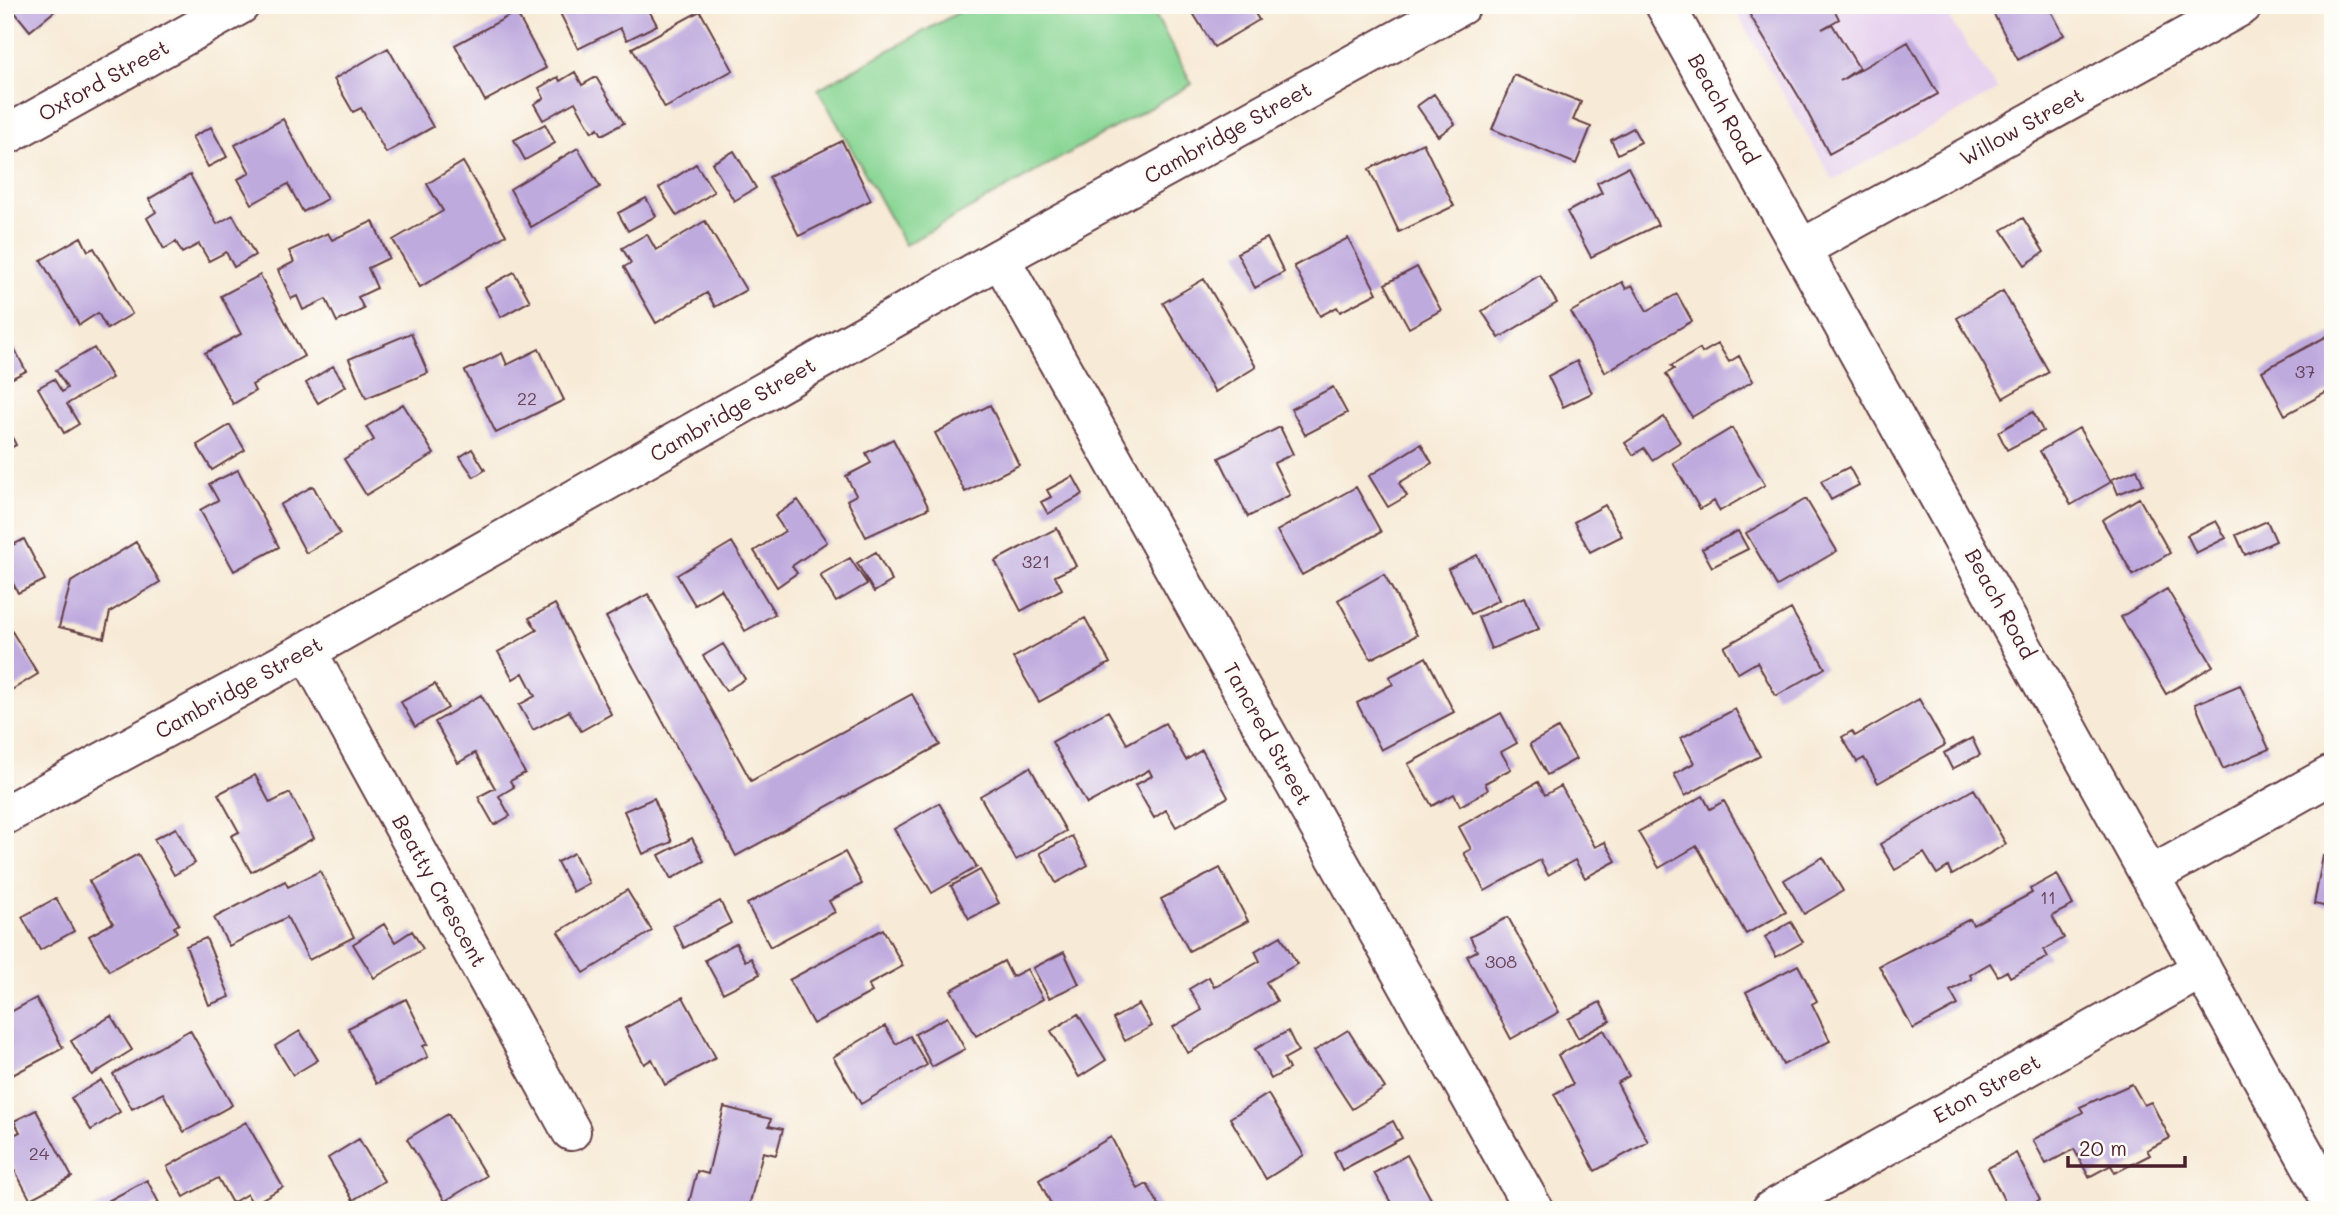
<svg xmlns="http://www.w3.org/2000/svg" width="2338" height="1215" font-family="Mali,sans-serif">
  <rect width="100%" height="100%" fill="#fdfcf7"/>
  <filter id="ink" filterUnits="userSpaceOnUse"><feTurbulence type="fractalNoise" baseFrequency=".0143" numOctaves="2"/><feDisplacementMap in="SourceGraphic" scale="14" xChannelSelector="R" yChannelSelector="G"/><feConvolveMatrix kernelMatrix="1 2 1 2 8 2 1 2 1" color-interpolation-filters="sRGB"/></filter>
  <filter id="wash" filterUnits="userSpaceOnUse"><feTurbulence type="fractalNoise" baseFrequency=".00686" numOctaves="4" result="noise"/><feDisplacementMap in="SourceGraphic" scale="28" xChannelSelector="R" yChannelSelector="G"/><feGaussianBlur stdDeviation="1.57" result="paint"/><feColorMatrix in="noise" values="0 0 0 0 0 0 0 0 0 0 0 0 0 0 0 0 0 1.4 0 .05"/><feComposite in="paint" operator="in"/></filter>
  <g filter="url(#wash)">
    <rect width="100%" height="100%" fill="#f7ead6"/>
    <path fill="#e7d2ef" d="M1732,5H1940L1998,90L1833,180Z"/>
    <path fill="#87d593" stroke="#687a5f" stroke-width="2" d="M972,5H1150L1192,84L905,245L818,89Z"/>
    <g id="blocks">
      <path fill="#bfaade" d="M9,5H62L30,31Z
        M556,5H646L657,25L627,40L620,28L578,49Z
        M1188,5H1250L1259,20L1214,47Z
        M1744,5H1832L1839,19L1822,29L1832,24L1859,68L1840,81L1908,42L1938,94L1829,154L1802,102Z
        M1989,5H2048L2064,35L2018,60Z
        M700,11L733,70L665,108L632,48Z
        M516,12L546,68L485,101L455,45Z
        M388,48L433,127L386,153L361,108L353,112L334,79Z
        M575,72L582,85L596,77L624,123L602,135L598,128L592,132L575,102L543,120L534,104L544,98L539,88L558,77L560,81Z
        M1514,75L1581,102L1573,120L1591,127L1576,164L1492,129Z
        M1434,94L1455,124L1438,136L1417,106Z
        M283,119L327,199L303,212L288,184L252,204L238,179L250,173L235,145Z
        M545,124L555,143L525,160L514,140Z
        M211,127L227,157L208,167L192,137Z
        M1633,128L1641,142L1618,154L1611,140Z
        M842,141L871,200L799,236L769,177Z
        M1423,143L1454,206L1399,232L1369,169Z
        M578,148L600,187L531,227L510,189Z
        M734,151L756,188L734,201L712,163Z
        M463,162L506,235L420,287L393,240L443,211L427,184Z
        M696,164L714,192L677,216L659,188Z
        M1628,167L1658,225L1591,257L1567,212L1602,193L1597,183Z
        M190,175L217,224L233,215L255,255L234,267L226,252L209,261L199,244L182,253L176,242L164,249L147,218L156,212L149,199Z
        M646,198L656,216L628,231L618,213Z
        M2023,218L2044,252L2025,265L2002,230Z
        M373,221L389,258L368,268L377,288L358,297L364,309L337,322L326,299L303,310L297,296L291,299L278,270L294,262L289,251L328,233L332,240Z
        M705,221L746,290L715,307L707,293L656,323L624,267L631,263L622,248L647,234L656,250Z
        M81,237L88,251L94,248L132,314L107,329L98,313L79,325L41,260Z
        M1267,238L1284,272L1255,288L1237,253Z
        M1348,238L1377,293L1340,312L1337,307L1320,316L1294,266Z
        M1417,267L1441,310L1409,328L1385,284Z
        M514,272L530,301L501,317L485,288Z
        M260,275L304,356L252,385L255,391L233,404L205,353L241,334L221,296Z
        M1540,275L1557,303L1499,338L1482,311Z
        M1204,279L1256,367L1215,392L1163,303Z
        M1622,282L1626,289L1632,285L1647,311L1677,294L1692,321L1605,372L1571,312Z
        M2003,291L2049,372L2003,398L1957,318Z
        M5,330L26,371L5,382Z
        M411,333L428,373L366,398L349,359Z
        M2333,333V389L2285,415L2262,371Z
        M1718,344L1729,362L1739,356L1753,381L1692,417L1666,374L1674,369L1671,366L1700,349L1702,353Z
        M94,348L112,378L67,404L79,424L64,433L38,388L54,379L62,392L67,388L56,370Z
        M539,349L564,400L496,433L465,371L502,353L507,365Z
        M1577,361L1592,393L1563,407L1548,376Z
        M333,366L346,386L318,403L306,383Z
        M1333,387L1347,413L1305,435L1291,409Z
        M403,404L434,454L366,495L344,459L374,440L366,427Z
        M990,405L1019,465L965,492L935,433Z
        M2033,412L2043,431L2007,450L1998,432Z
        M1664,417L1680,442L1652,460L1644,448L1633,455L1625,443Z
        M5,423L16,445L5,451Z
        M230,425L245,450L212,470L197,445Z
        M1280,427L1293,454L1274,463L1290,495L1248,517L1219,458Z
        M1732,428L1765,485L1720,511L1714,501L1700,509L1673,463Z
        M2079,428L2111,482L2071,505L2040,451Z
        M893,439L929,508L866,537L847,500L856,495L846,476L871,463L866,453Z
        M1421,444L1432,463L1399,483L1407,496L1388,507L1369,476Z
        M472,449L485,470L474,477L460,457Z
        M1849,467L1859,485L1831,500L1821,481Z
        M2137,469L2143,484L2118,494L2112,479Z
        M238,470L279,547L234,571L200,510L218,500L209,484Z
        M1073,476L1083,494L1048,514L1041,502L1051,497L1047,490Z
        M313,486L340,534L306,553L280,505Z
        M1356,487L1381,532L1302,575L1277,531Z
        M2139,498L2170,553L2133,575L2102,520Z
        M1806,499L1837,551L1777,586L1746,533Z
        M798,500L827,542L792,566L797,573L777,587L754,551L785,531L775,516Z
        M1605,505L1622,536L1590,552L1574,522Z
        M2216,521L2226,538L2196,553L2187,535Z
        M2267,521L2276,541L2245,555L2236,535Z
        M1057,528L1076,566L1055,576L1062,589L1021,611L995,561Z
        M1738,531L1748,549L1712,567L1702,549Z
        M24,539L45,580L18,593L5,568V549Z
        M136,542L160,582L110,612L104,638L59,627L71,582Z
        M732,542L775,614L745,631L721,589L695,605L677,575Z
        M876,552L892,581L874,592L857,563Z
        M1477,555L1499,600L1471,614L1448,569Z
        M850,558L867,584L836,602L820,575Z
        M1384,574L1417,635L1371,659L1338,600Z
        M2167,589L2213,666L2166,694L2121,617Z
        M648,594L751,781L912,694L940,745L736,856L606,617Z
        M1525,597L1539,629L1491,649L1478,617Z
        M555,604L611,714L581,731L569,711L533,730L519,705L535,696L523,673L513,679L498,652L537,630L529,618Z
        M1791,609L1825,668L1776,696L1757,662L1738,673L1724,647Z
        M1085,618L1110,663L1039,702L1013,658Z
        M5,620L38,674L5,694Z
        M723,644L745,679L726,691L703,656Z
        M1426,657L1454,712L1381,750L1357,703L1393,684L1389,677Z
        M435,684L448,708L415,727L401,702Z
        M2240,685L2269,749L2223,769L2195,704Z
        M481,695L525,773L510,781L514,787L499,796L510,816L494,825L478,797L495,788L475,753L458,763L435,722Z
        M1919,699L1945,745L1878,783L1864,758L1857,762L1842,737L1852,731L1855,736Z
        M1735,709L1760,756L1685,796L1674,774L1694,763L1681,738Z
        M1108,711L1127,744L1165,723L1186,760L1202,750L1228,797L1176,827L1166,810L1154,818L1135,785L1152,776L1149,770L1087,804L1052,742Z
        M1501,713L1517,743L1501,752L1511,769L1485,783L1488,790L1460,806L1454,794L1432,806L1408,764Z
        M1558,728L1576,759L1547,775L1530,744Z
        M1972,738L1980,755L1952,769L1944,753Z
        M1030,767L1066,831L1016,860L980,796Z
        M255,775L270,803L290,793L314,838L251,872L231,836L239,832L218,794Z
        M1538,782L1545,795L1561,786L1595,847L1605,842L1616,861L1585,878L1575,860L1548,875L1540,860L1485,891L1464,853L1471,849L1459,827Z
        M1974,789L2006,844L1952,875L1948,867L1937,874L1924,853L1895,870L1880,844Z
        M1703,796L1710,809L1724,801L1786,912L1746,934L1697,846L1659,868L1638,832Z
        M654,798L672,842L643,854L624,811Z
        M939,803L977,867L932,893L894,829Z
        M176,828L195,863L174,875L154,839Z
        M1072,836L1088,865L1056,883L1040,853Z
        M692,838L704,861L671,879L659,855Z
        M845,852L862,884L829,901L835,912L770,947L747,904Z
        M574,853L589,883L573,892L557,862Z
        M138,854L179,924L174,927L177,932L109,971L89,936L113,923L89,881Z
        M2323,856L2333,858V908L2314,904Z
        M1823,857L1843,891L1804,914L1784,880Z
        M1220,868L1248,921L1189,951L1161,899Z
        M980,870L999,903L969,919L951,886Z
        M320,871L354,937L309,960L287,917L229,946L214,918L285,881L288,887Z
        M2057,874L2073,905L2052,916L2064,938L2044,950L2048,957L2010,977L2007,971L1998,976L1990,963L1970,975L1972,979L1950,991L1958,1005L1913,1029L1879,966L1970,919L1973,925L2032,893L2030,889Z
        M627,890L652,931L584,973L558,932Z
        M56,898L74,931L40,950L22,917Z
        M720,901L731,923L684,948L673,926Z
        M1508,917L1559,1012L1511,1039L1467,956L1477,951L1470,937Z
        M1791,922L1803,942L1776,957L1765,937Z
        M384,924L395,942L412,931L423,949L374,978L353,944Z
        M883,929L903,966L868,985L872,992L813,1024L789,980Z
        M1281,936L1297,964L1266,982L1277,1001L1188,1053L1173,1027L1202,1010L1189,989L1209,977L1214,987L1260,961L1255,951Z
        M206,938L230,997L209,1005L186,946Z
        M736,943L745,961L751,958L760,974L723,993L705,960Z
        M1064,952L1079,984L1049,998L1033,968Z
        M1004,961L1012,977L1027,969L1043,999L976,1036L951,990Z
        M1798,965L1817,1001L1812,1004L1830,1041L1783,1065L1746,992Z
        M683,997L716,1058L665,1085L652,1059L644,1064L625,1028Z
        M36,998L63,1048L5,1079V1015Z
        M406,999L428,1044L423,1046L428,1057L376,1084L348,1028Z
        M1600,1002L1610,1021L1578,1038L1568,1019Z
        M1139,1004L1152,1026L1125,1041L1113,1019Z
        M1078,1014L1106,1060L1079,1077L1051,1031Z
        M111,1016L132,1050L92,1075L71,1041Z
        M947,1017L965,1049L932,1067L915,1034Z
        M885,1026L896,1044L910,1036L927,1065L861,1104L833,1057Z
        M190,1030L232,1105L184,1132L163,1093L132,1109L113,1074Z
        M1348,1030L1385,1088L1352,1109L1314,1051Z
        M1604,1030L1629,1076L1617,1083L1648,1142L1595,1171L1554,1094L1573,1084L1558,1055Z
        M300,1031L318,1060L293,1075L275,1046Z
        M1288,1031L1298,1051L1284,1059L1289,1069L1271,1079L1255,1049Z
        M101,1080L120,1112L91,1130L71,1098Z
        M2132,1084L2144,1105L2151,1102L2170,1138L2147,1150L2150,1155L2115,1173L2111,1165L2089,1177L2074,1149L2046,1164L2033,1140L2083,1112L2080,1107Z
        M1268,1094L1304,1155L1266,1179L1230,1118Z
        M724,1107L771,1119L769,1126L783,1129L776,1155L763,1152L748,1210L688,1207L697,1171L708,1174Z
        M36,1110L72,1177L30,1199L5,1152V1139L20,1132L14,1121Z
        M448,1114L486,1176L445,1201L407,1139Z
        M1393,1121L1402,1138L1342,1170L1334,1152Z
        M246,1122L283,1187L253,1204L247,1194L232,1203L218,1178L184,1197L167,1167Z
        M1111,1137L1138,1189L1147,1184L1162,1210H1061L1059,1207L1054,1210L1039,1180Z
        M359,1139L384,1181L353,1200L328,1158Z
        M2016,1153L2040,1200L2021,1210H2009L1988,1168Z
        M1407,1155L1437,1210H1395L1374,1173Z
        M147,1180L159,1203L146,1210H91Z"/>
    </g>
  </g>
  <g filter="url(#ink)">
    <use href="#blocks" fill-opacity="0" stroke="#643d45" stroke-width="2"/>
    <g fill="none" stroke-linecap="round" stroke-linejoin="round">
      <defs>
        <path id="minor" d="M1665,5L2333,1205
          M5,136L240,5
          M1801,249L2243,5
          M1000,258L1534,1210
          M307,651L571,1131
          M5,815L307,651L1000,258L1461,5
          M2152,875L2333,774
          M1771,1210L2202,969"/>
      </defs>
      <use href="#minor" stroke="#643d45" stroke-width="42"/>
      <use href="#minor" stroke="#fff" stroke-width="38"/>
    </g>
  </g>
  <g text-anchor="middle" stroke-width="7" stroke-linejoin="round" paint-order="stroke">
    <g font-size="18" fill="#674258">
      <text x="2305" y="378">37</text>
      <text x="527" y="405">22</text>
      <text x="1036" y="568">321</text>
      <text x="2048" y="904">11</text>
      <text x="1501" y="968">308</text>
      <text x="39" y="1160">24</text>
    </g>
    <g font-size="21" fill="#4a1f2b" stroke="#fdfcf7">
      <text transform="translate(104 81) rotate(-29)" y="7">Oxford Street</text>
      <text transform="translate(1723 109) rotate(61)" y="7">Beach Road</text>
      <text transform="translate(2022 127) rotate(-29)" y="7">Willow Street</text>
      <text transform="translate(1228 133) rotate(-29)" y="7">Cambridge Street</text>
      <text transform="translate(733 410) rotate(-30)" y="7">Cambridge Street</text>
      <text transform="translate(2000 604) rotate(61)" y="7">Beach Road</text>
      <text transform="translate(239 688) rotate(-29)" y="7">Cambridge Street</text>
      <text transform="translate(1267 734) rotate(61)" y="7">Tancred Street</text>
      <text transform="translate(439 891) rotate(61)" y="7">Beatty Crescent</text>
      <text transform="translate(1987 1089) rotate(-29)" y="7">Eton Street</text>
    </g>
  </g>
  <rect width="2338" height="1215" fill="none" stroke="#fdfcf7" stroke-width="28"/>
  <path d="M2068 1156v10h117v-10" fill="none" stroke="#4a1f2b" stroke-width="3.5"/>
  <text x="2079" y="1156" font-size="21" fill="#4a1f2b" stroke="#fdfcf7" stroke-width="5" paint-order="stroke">20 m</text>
</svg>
